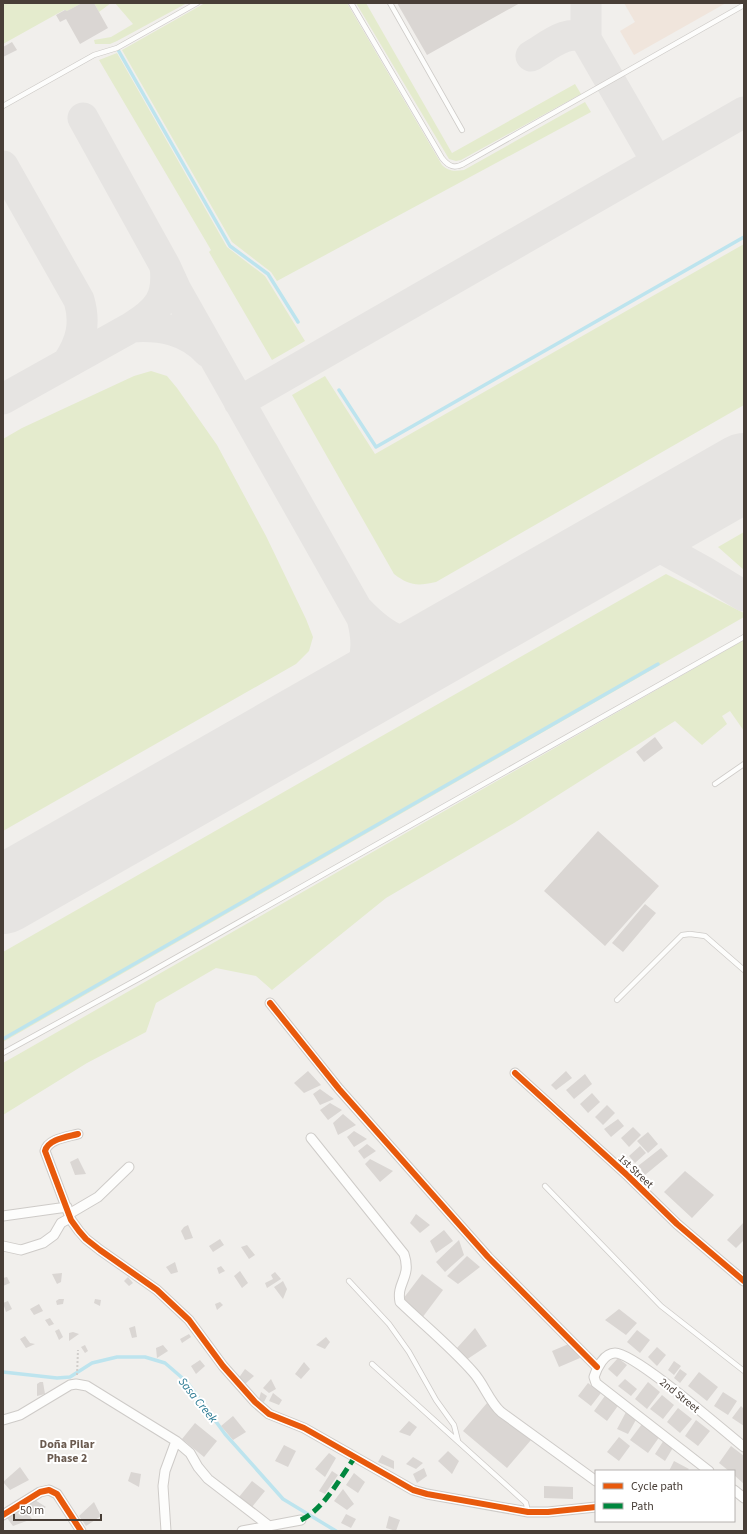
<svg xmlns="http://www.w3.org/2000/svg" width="747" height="1534" font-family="'Source Sans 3',sans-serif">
  <rect width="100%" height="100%" fill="#f1efec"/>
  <path fill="#f0e5dc" d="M624,3H726L634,55L620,31L635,22Z"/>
  <path fill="#e4ebcd" d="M3,3H82L67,11L64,10L3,44Z
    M94,3H111L99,12Z
    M115,3H187L117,41L110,44H95L94,40L111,37L133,24Z
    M205,3H347L442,165C449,172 455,171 464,170L585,102L591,112L277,281L271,272L232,242L122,50Z
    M356,3H366L452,153L575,84L581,94L461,160L456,161L449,159Z
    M117,53L227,247L265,276L305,341L272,360L209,252L211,250L99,60Z
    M744,244V405L436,582C417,586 410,586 394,574L292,395L325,376L375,454Z
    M151,371L167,376L177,388L217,445L266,536L306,619L313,637L309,651L296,664L3,831V439L22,428L134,376Z
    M744,532V570L718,547Z
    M666,574L744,613V617L3,1042V952Z
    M744,640V731L730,711L722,716L727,724L702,745L675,721L514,823L386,898L272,990L256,976L216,968L156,1003L146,1032L87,1063L3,1115V1063Z"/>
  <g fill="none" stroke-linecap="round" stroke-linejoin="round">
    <path stroke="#bde4ee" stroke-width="3.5" d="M117,48L230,246L268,274L298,322
      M339,390L376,447L744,237
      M3,1039L658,664
      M3,1372L57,1378L70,1377L92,1363L117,1357H145L165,1363L187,1382L225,1434L283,1499L336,1531"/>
    <path stroke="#e6e4e2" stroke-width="31" d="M586,3V39
      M531,56C547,47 569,27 586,39L657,162
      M83,118L165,266C169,298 158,311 132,327
      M3,166L79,300C86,324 81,342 68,362
      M165,266L176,290L362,618C373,659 361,677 334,706
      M3,399L132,327C161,325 187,330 208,352
      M239,402L744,112
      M636,534L703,571L744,596
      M359,611C387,640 405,648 445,643"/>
    <path stroke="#e6e4e2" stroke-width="78" d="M3,895L744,472"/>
  </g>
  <path fill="#dad6d3" d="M82,3H94L108,28L80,44L66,19L60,22L56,15L65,10L67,11Z
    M397,3H520L427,55Z
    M12,42L17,50L3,57V47Z
    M655,737L663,748L644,762L636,752Z
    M598,831L659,886L605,946L544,891Z
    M645,904L656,913L623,952L612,943Z
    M308,1071L321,1085L304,1093L294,1083Z
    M566,1071L572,1078L556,1090L551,1085Z
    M585,1074L592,1084L574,1099L566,1090Z
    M320,1089L334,1099L320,1105L313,1094Z
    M592,1093L600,1102L588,1113L580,1104Z
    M330,1103L342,1110L328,1120L320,1110Z
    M607,1105L615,1113L603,1125L595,1117Z
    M343,1114L356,1125L338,1135L333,1123Z
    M618,1119L624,1126L611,1137L604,1129Z
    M633,1127L641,1135L629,1147L621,1138Z
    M354,1131L367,1139L354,1147L347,1137Z
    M648,1132L658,1144L648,1153L637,1141Z
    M367,1144L376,1151L364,1159L358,1151Z
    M640,1146L646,1153L635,1163L629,1156Z
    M661,1148L668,1156L645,1175L638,1166Z
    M78,1158L86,1174L75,1175L70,1162Z
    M370,1159L393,1171L380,1182L365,1164Z
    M685,1171L714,1195L692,1218L664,1192Z
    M416,1214L430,1225L420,1233L410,1223Z
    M744,1222V1240L736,1248L727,1240Z
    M188,1225L193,1238L185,1240L181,1231L184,1227Z
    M444,1230L453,1241L436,1253L430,1241Z
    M220,1239L224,1245L213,1252L209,1246Z
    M459,1240L464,1255L445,1272L436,1262Z
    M247,1245L255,1255L249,1259L241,1247Z
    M467,1256L480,1267L458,1284L447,1276Z
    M175,1262L178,1272L171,1274L166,1267Z
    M221,1266L225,1271L219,1274L217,1268Z
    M240,1271L248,1283L242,1288L234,1276Z
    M275,1272L281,1279L267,1288L265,1283L273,1279L271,1275Z
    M62,1273L61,1282L57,1284L52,1274Z
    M422,1274L443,1290L422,1318L403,1299Z
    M7,1277L10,1283L3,1286V1278Z
    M128,1277L133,1283L129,1286L124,1281Z
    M283,1281L287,1289L283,1299L274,1287Z
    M59,1299H64L63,1304L57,1305L56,1301Z
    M95,1299L101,1300L100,1306L94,1303Z
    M8,1301L12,1309L6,1312L3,1303Z
    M220,1302L223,1305L217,1310L215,1304Z
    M39,1304L43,1311L34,1315L30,1309Z
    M619,1309L637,1323L626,1335L605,1320Z
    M50,1318L54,1324L49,1326L45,1320Z
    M135,1326L137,1337L132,1338L129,1328Z
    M475,1328L487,1346L466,1360L457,1348Z
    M59,1329L63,1337L59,1340L55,1331Z
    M637,1330L650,1340L640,1353L627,1342Z
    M73,1332L79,1334L69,1341V1333Z
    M189,1334L191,1337L182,1343L180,1339Z
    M25,1336L30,1343L35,1344L26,1348L20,1339Z
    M326,1337L330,1342L325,1349L316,1345Z
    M571,1343L580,1358L559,1367L552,1351Z
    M85,1345L88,1351L85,1353L81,1347Z
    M163,1345L168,1351L157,1358L156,1348Z
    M657,1347L666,1355L657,1366L648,1357Z
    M618,1358L627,1365L617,1377L608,1369Z
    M200,1360L205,1366L196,1374L191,1366Z
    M674,1361L681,1366L674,1375L668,1370Z
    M304,1362L310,1369L301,1379L295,1374Z
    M245,1369L254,1376L245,1384L238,1379Z
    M680,1369L687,1374L680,1383L674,1378Z
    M699,1372L718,1387L707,1401L688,1386Z
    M271,1379L276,1389L269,1393L263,1388Z
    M625,1379L637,1389L631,1396L618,1386Z
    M40,1382H43L45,1394L37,1396V1384Z
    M648,1382L660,1392L647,1409L635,1399Z
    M588,1383L601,1393L591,1406L578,1396Z
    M261,1392L267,1396L264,1402L259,1399Z
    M723,1392L737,1401L728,1415L714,1406Z
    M273,1393L282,1400L279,1405L269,1401Z
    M607,1393L620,1403L607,1421L594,1411Z
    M662,1395L674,1405L663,1419L650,1409Z
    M487,1403L531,1440L507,1468L463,1431Z
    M741,1406L744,1409V1426L732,1418Z
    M678,1408L692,1419L680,1433L667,1422Z
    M626,1412L637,1418L628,1434L617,1429Z
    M233,1416L246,1432L233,1440L221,1426Z
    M696,1420L710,1431L698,1446L685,1436Z
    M409,1421L417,1427L410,1436L399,1432Z
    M195,1423L217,1441L204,1457L182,1439Z
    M642,1424L660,1436L648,1453L630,1440Z
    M619,1437L630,1446L619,1461L607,1452Z
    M664,1440L674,1446L665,1461L655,1454Z
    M284,1445L296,1451L288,1467L275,1461Z
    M731,1446L744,1456V1484L734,1475V1471H729L719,1463Z
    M448,1451L459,1461L452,1474L438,1461Z
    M329,1453L336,1458L325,1477L315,1469Z
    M382,1455L394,1461V1469L378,1462Z
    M413,1457L423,1463L416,1469L406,1464Z
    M674,1461L689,1469L687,1471H669Z
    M20,1467L29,1480L10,1490L3,1482Z
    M424,1468L427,1476L417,1483L413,1474Z
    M332,1471L338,1475L325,1494L319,1491Z
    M131,1472L141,1474L139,1487L128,1481Z
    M354,1473L365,1482L358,1493L346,1485Z
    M252,1481L265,1491L252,1507L239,1497Z
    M544,1486L573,1487V1499L544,1498Z
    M343,1489L354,1504L347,1510L334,1501Z
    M35,1500L46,1507L33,1515L26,1506Z
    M94,1502L101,1516L86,1526L79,1516Z
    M23,1507L32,1519L13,1526L7,1518Z
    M346,1514L356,1519L351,1528L341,1523Z
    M389,1516L400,1520L396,1531L386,1528Z"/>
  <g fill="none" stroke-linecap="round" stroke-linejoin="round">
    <defs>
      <path id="lane" d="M351,3L442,158C449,167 455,169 465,163L744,5
        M390,3L462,130
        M3,106L94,55L117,48L197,3
        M715,784L744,764
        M617,1000L682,935L690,934L705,936L744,970
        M3,1053L140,978L744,637
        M545,1186L661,1306L744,1371
        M349,1281L389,1324L409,1352L436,1400L454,1425L458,1441
        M372,1364L526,1503L528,1512"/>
      <path id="street" d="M270,1003L339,1089L488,1257L597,1367
        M515,1073L628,1176L677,1224L744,1281
        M78,1134C67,1137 48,1139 45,1151L71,1220L79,1231L86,1239L100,1250L157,1290L189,1320L223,1366L255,1402L269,1414L304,1428L399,1482L413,1490L427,1494L528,1512H548L596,1507
        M311,1138L404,1254C412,1278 396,1282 400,1302C424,1325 451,1347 473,1372C484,1384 489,1401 501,1412L596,1481
        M69,1214L98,1197L129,1167
        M3,1216L67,1207
        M3,1246L21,1250L43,1243L54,1235L61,1223L70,1218
        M3,1420L20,1415L70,1385L76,1384L87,1386L176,1441L190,1453L198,1467L208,1479L268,1525
        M709,1471L596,1383L594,1377C597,1368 604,1353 615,1353C635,1353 723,1430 744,1447
        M734,1490L744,1498
        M3,1515L40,1492L49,1490L57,1494L81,1531
        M166,1531L163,1486L165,1471L176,1441
        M242,1531L301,1520"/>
    </defs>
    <use href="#lane" stroke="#cecbc8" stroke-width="6"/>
    <use href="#street" stroke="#cecbc8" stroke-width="11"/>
    <path stroke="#d1cecb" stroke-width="2" stroke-dasharray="2 2" stroke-linecap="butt" d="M77,1375L78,1350"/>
    <use href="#lane" stroke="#fdfdfc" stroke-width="4.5"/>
    <use href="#street" stroke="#fdfdfc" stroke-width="9"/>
    <path stroke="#00873e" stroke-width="5" stroke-dasharray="10 5" stroke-linecap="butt" d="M301,1520C324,1509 340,1478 355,1457"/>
    <defs>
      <path id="cycleway" d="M270,1003L339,1089L488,1257L597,1367
        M515,1073L628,1176L677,1224L744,1281
        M78,1134C67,1137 48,1139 45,1151L71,1220L79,1231L86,1239L100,1250L157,1290L189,1320L223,1366L255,1402L269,1414L304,1428L399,1482L413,1490L427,1494L528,1512H548L596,1507
        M3,1515L40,1492L49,1490L57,1494L81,1531"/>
    </defs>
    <use href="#cycleway" stroke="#fff" stroke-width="8"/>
    <use href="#cycleway" stroke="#e8590c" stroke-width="6"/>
  </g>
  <g text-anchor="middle" stroke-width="4" stroke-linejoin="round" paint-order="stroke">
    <g font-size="11" fill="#483e37" stroke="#fff">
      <text transform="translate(636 1171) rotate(43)" y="4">1st Street</text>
      <text transform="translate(680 1395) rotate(39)" y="4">2nd Street</text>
    </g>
    <g font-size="12" font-style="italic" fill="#2b7a93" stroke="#fff">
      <text transform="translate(198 1400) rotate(51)" y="4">Sasa Creek</text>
    </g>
    <g font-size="12" font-weight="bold" fill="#6a5a4f" stroke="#fff">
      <text x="67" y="1448">Doña Pilar<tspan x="67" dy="14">Phase 2</tspan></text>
    </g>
  </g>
  <rect width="747" height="1534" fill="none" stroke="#483e37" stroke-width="8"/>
  <rect x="595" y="1470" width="140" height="52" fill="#ffffff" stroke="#b6b2af"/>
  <rect x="603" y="1483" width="20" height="6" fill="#e8590c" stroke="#b6b2af"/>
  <text x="631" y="1490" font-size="12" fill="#483e37">Cycle path</text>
  <rect x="603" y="1503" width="20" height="6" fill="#00873e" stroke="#b6b2af"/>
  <text x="631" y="1510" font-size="12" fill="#483e37">Path</text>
  <path d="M14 1514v6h87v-6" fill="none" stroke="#483e37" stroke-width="2"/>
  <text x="20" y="1514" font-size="12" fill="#483e37" stroke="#ffffff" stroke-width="3" paint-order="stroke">50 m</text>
</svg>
